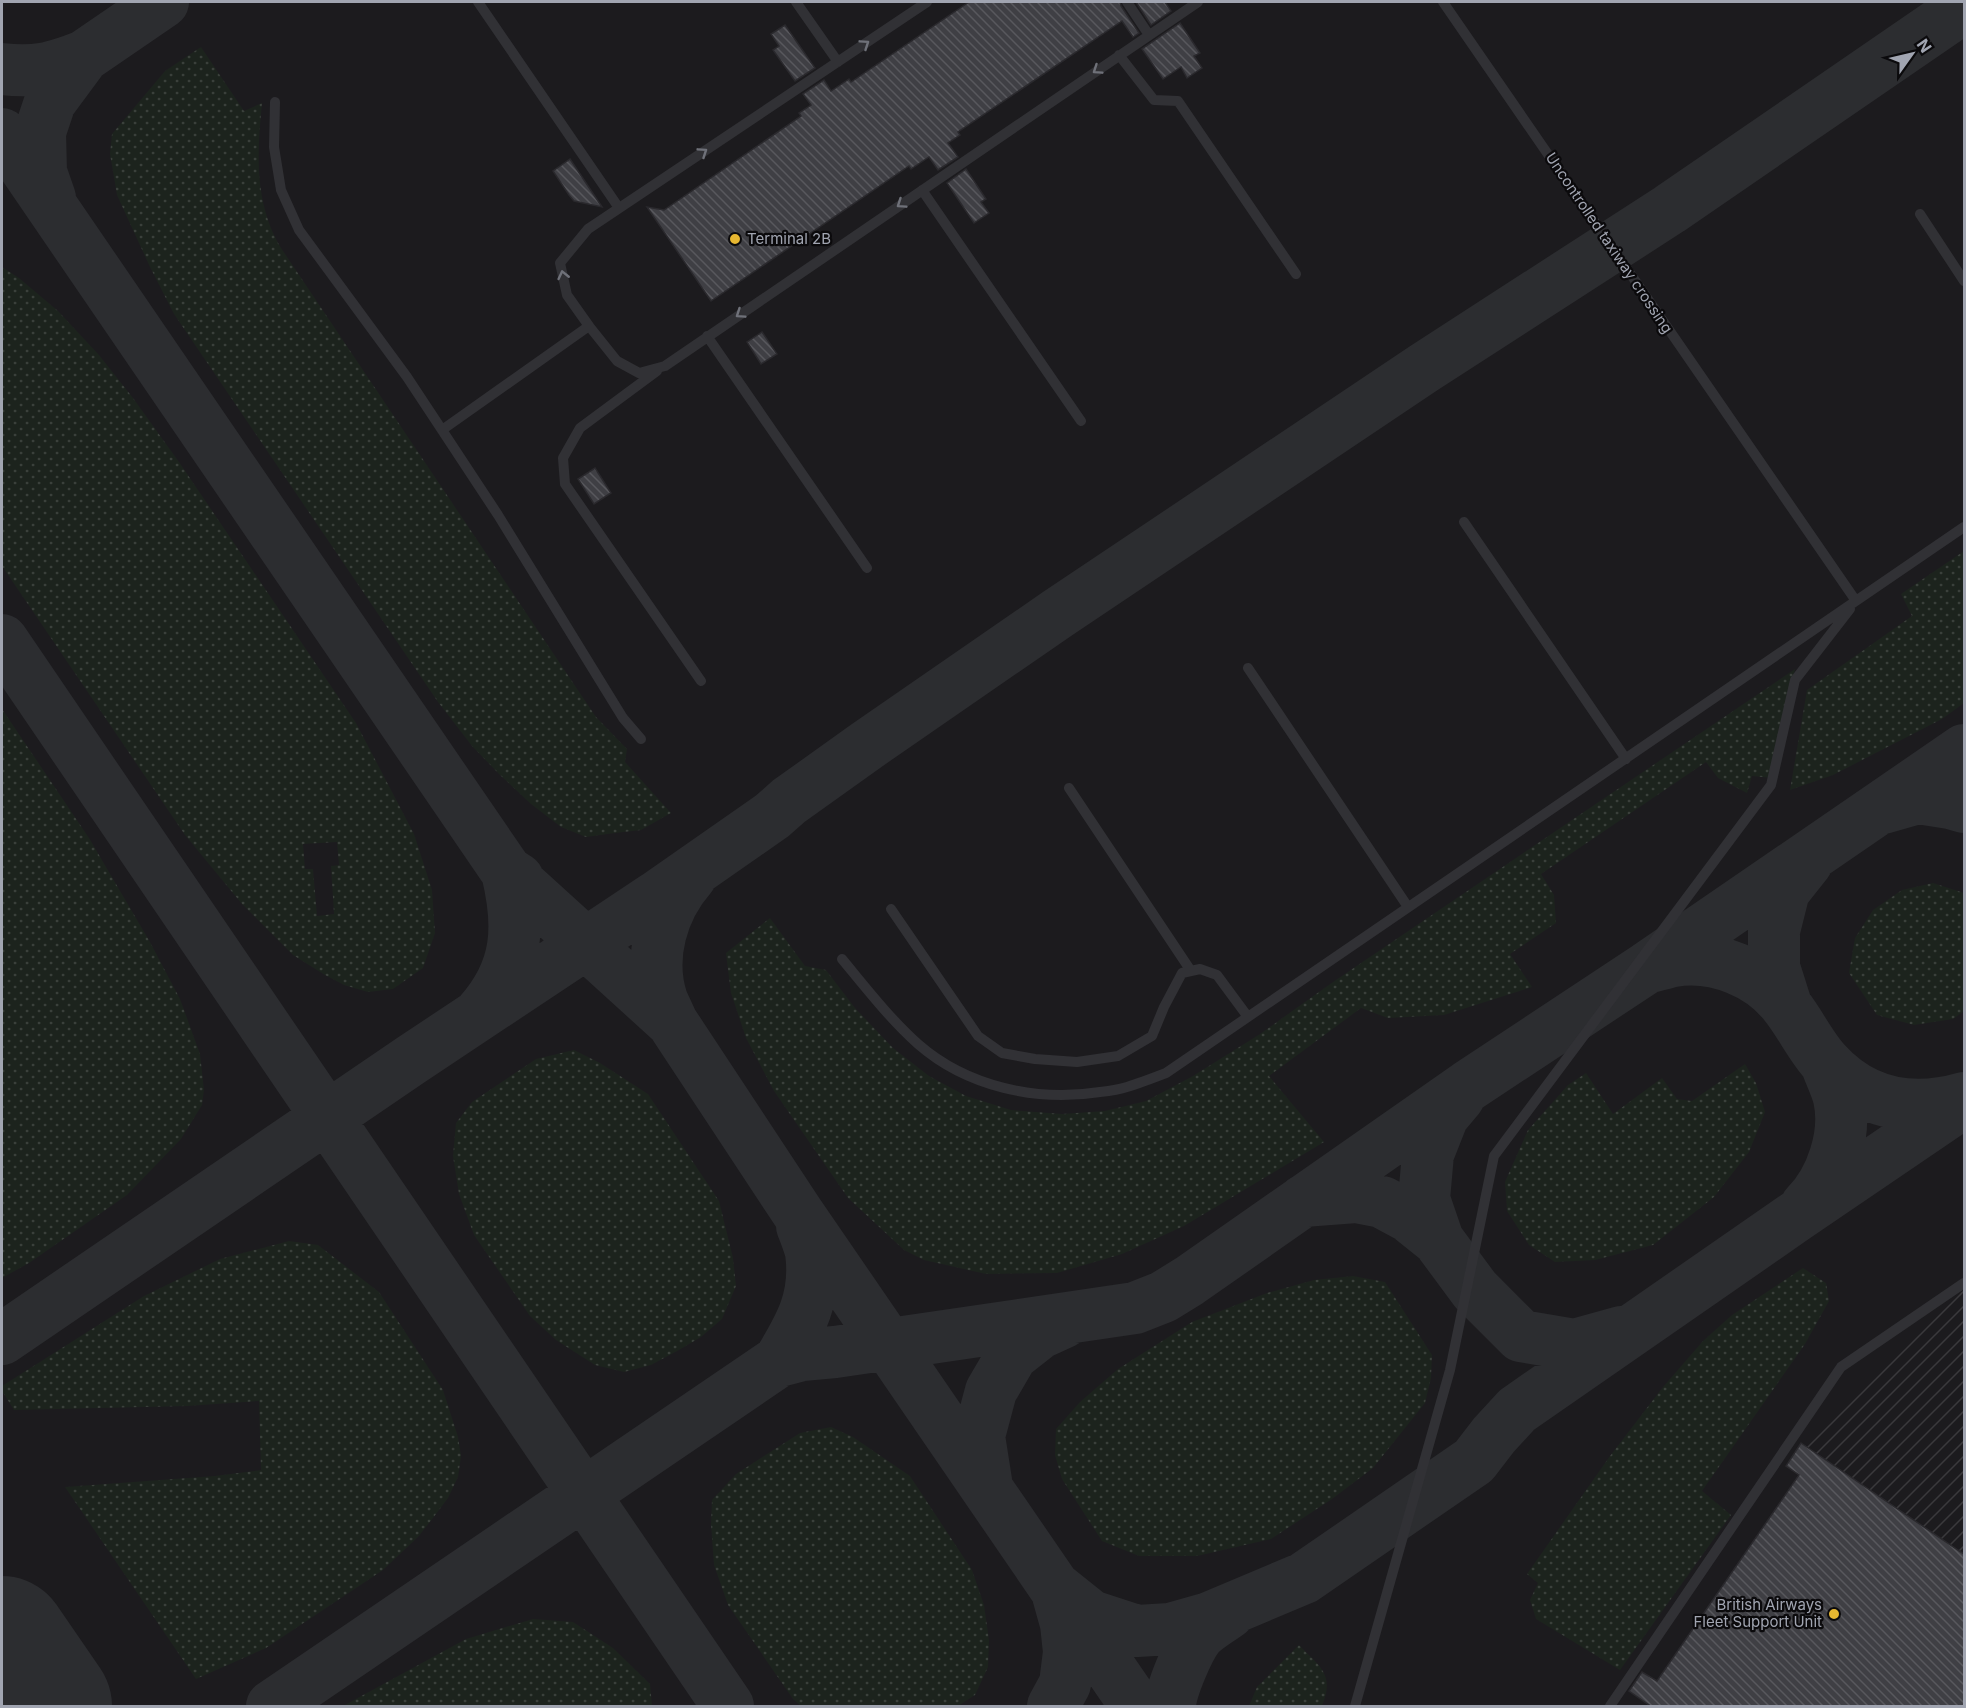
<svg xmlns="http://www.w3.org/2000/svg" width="1966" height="1708" font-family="Inter,sans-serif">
  <defs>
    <pattern id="industrial-furrows" width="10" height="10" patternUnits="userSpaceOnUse" patternTransform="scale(1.5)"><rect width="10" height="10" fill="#1c1b1e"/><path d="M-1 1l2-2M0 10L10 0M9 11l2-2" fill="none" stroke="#3a393c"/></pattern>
    <pattern id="grass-dots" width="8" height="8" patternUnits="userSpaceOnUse" patternTransform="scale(1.5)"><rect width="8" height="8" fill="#1c231d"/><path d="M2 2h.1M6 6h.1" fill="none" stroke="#3a403b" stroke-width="1.8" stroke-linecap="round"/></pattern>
    <pattern id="building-back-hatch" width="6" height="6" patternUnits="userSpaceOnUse" patternTransform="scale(1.5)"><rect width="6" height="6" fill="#3f3f44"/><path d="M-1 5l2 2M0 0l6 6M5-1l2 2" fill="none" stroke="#58585d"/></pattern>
  </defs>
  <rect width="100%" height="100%" fill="#0f0f11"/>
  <path fill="#1c1b1e" d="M2,2H1964V1706H2Z"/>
  <path fill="url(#industrial-furrows)" d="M1964,1279V1706H1652L1657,1681L1799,1475L1786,1466L1801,1443Z"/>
  <path fill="url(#grass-dots)" fill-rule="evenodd" d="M201,47L244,111L262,103C257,153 254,203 281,248L596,717L627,749L625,762L671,813L641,830L615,833L586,837L561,827L531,804L500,775L472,746L438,702L174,314L150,267L117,195L110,154L112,134L165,71Z
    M2,267L19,278L58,311L99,355L133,398L179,462L356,723L414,834L432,890L435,933L423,968L393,989L368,992L344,985L325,975L293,955L242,904L185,835L2,566ZM337,842L339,865L331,866L334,914L317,916L313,869H305L303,844Z
    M1964,551V703L1942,719L1833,775L1790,790L1807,690L1912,616L1901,594Z
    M1795,669L1773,778L1752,776L1747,793L1718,778L1706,762L1541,874L1554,895L1556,923L1510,954L1532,987L1444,1015L1388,1018L1361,1008L1269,1076L1324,1142L1184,1226L1122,1254L1057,1273L986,1274L924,1260L904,1250L848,1198L774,1091L746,1038L731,993L726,953L770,918L805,966L826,970L855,1008L893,1048L929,1076L966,1096L1011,1110L1062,1114L1105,1111L1146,1101L1193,1076L1260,1034L1333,982Z
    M2,709L89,838L150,942L180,999L200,1054L204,1090L202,1105L181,1139L127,1195L29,1263L2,1278Z
    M1933,883L1964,893V1011L1953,1019L1914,1025L1877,1015L1849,973L1855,938L1873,910L1902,890Z
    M574,1050L600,1063L648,1094L719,1201L733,1258L736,1286L722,1319L701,1337L679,1350L651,1365L624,1372L595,1365L556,1340L530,1316L474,1235L459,1194L453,1156L456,1123L472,1102L536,1059Z
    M1745,1064L1756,1083L1765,1112L1749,1152L1714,1197L1653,1245L1595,1260L1555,1262L1529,1245L1507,1211L1505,1182L1528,1130L1568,1085L1586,1073L1613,1114L1662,1078L1677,1099L1692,1101Z
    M289,1241L318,1245L379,1292L443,1390L458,1437L461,1456L458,1477L448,1498L433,1518L418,1537L383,1570L266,1648L196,1679L65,1487L215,1476L261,1470L259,1401L187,1406L14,1410L2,1391V1386L144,1296L220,1259Z
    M1803,1268L1826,1283L1829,1301L1805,1344L1702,1491L1731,1515L1620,1670L1536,1619L1530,1600L1538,1583L1527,1574L1610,1456L1663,1387L1703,1341L1732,1315Z
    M1353,1276L1385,1282L1432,1355L1431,1378L1425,1403L1373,1468L1332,1499L1271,1539L1197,1556H1139L1102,1541L1062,1479L1055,1455L1056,1429L1080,1402L1118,1369L1192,1322L1267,1293L1314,1280Z
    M831,1427L853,1437L910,1476L972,1570L984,1605L989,1640L988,1667L975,1695L958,1706H801L793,1699L728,1605L714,1565L711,1524L712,1500L736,1474L800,1433Z
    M533,1619L573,1622L613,1648L650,1684L652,1706H343L466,1639Z
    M1299,1645C1320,1667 1335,1674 1322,1706H1249L1257,1687Z"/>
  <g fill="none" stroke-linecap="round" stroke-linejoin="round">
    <path stroke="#2c2d30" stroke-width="52" d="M2,69C36,73 52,68 84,56L50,102L40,132L41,172L50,198
      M55,76L163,2
      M2,134L507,872L672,1022L798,1213L1136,1706
      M2,640L728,1706
      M1883,808L1918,798L1950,803L1964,807
      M1647,968C1655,966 1664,963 1673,961C1715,954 1762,973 1787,1007C1801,1025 1811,1047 1826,1063C1864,1105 1912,1113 1964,1098
      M1786,1005L1774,967V931L1784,891L1807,862
      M480,1013C519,969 520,926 507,872L518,879
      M669,1019L672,1022C669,1015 665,1007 662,1000C648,957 662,909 691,876
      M1303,1201L1356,1197L1382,1202L1408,1216L1438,1240L1475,1290L1521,1336L1574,1345L1621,1332
      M1806,1206C1832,1180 1847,1134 1839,1098C1836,1086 1830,1075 1826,1063
      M1438,1240L1424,1199L1428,1154L1443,1116L1459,1097
      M2,1339L411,1060L656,897L772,816L789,801L866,746L1057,614L1424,368L1670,209L1964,7
      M779,1361C801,1325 817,1297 811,1252C809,1244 805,1234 802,1226
      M987,1487L979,1436L991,1391L1012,1355L1040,1333L1064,1322
      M44,1704L47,1706
      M272,1706L779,1361L802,1355L835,1352L1135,1308L1163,1297L1189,1281L1468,1086L1645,969L1964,750
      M1053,1706L1065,1684L1069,1652L1066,1624L1056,1588L1091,1616L1137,1631L1170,1629L1209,1618L1304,1578L1474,1461L1494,1435L1517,1410L1795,1217L1964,1102
      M1170,1706C1171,1689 1188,1649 1199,1635C1208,1626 1221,1619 1230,1612"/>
    <path stroke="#2c2d30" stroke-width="132" d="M2,1642L46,1706"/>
  </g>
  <path fill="url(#building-back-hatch)" stroke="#2a292d" stroke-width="1.5" d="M969,2H1120L1121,6L1139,33L1133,37L1122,21L958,132L960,135L948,143L958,157L938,170L929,157L911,169L909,166L711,301L647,207L664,210L801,116L799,113L811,105L803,94L824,80L831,91L849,79L851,82Z
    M1136,2H1165L1171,11L1151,25Z
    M1180,23L1200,53L1194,56L1202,68L1187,78L1181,67L1163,79L1142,49Z
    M785,25L815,68L795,81L773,50L779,46L771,34Z
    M570,159L602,207L574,201L569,195L553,171Z
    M966,169L986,199L981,202L989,213L974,223L947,183Z
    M762,332L777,354L761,364L747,342Z
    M595,468L611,493L594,504L578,479Z
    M1801,1443L1965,1555V1707H1652L1629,1691L1642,1672L1657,1681L1799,1475L1786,1466Z"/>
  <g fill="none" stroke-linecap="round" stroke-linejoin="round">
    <path stroke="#313135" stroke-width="10" d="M478,2L619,208
      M796,2L838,62
      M927,2L588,229L560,263L567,295L589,326L617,361L639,373L665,366L1198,2
      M1127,2L1149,35
      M1443,2L1856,601
      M1119,55L1154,100L1178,101L1296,274
      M275,102L274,147L281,190L299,230L407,377L442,430L498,515L623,718L641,739
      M922,190L1081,421
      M1920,214L1964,281
      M707,336L867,568
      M657,371L580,428L563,458L565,484L701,681
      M442,430L589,326
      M1464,522L1626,759
      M1248,668L1408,907
      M1069,788L1191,971
      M891,909L978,1036L1002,1053L1035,1059L1077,1062L1118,1056L1152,1036L1164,1007L1182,973L1200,969L1217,975L1248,1017
      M842,959C866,988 890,1019 918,1044C967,1087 1037,1102 1100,1092C1109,1091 1118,1090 1127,1087C1140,1083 1153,1078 1166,1073L1964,527
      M1355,1706L1450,1370L1494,1156L1771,785L1795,680L1850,609
      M1610,1706L1841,1367L1964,1283"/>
  </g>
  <defs><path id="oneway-chevron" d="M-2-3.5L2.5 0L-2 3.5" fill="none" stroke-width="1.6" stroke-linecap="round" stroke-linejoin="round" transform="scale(1.5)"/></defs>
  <g stroke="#6f7179">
    <use href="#oneway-chevron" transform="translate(865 44) rotate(-34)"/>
    <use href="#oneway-chevron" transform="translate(1097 70) rotate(146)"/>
    <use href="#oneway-chevron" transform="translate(703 152) rotate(-34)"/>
    <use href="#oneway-chevron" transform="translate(901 204) rotate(146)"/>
    <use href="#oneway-chevron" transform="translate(563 275) rotate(-103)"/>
    <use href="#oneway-chevron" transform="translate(740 314) rotate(146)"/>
  </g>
  <g fill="#e7b731" stroke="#0b0a0c" stroke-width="2">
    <circle cx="735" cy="239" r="6"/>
    <circle cx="1834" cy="1614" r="6"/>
  </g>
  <g text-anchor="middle" stroke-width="4.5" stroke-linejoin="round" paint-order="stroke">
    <g font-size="15" fill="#a1a5b1" stroke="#0b0a0c" text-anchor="start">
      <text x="747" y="244">Terminal 2B</text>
      <text x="1822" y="1610" text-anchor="end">British Airways<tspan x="1822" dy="17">Fleet Support Unit</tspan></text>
    </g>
    <g font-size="15" fill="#a1a5b1" stroke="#0b0a0c">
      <text transform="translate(1609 243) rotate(56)" y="5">Uncontrolled taxiway crossing</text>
    </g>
  </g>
  <rect width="1966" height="1708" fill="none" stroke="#a1a5b1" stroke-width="6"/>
  <g transform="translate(1912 54) rotate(56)" stroke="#0b0a0c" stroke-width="4.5" paint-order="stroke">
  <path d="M0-4.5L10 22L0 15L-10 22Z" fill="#a1a5b1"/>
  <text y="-9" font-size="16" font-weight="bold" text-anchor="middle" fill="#a1a5b1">N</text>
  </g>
</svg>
